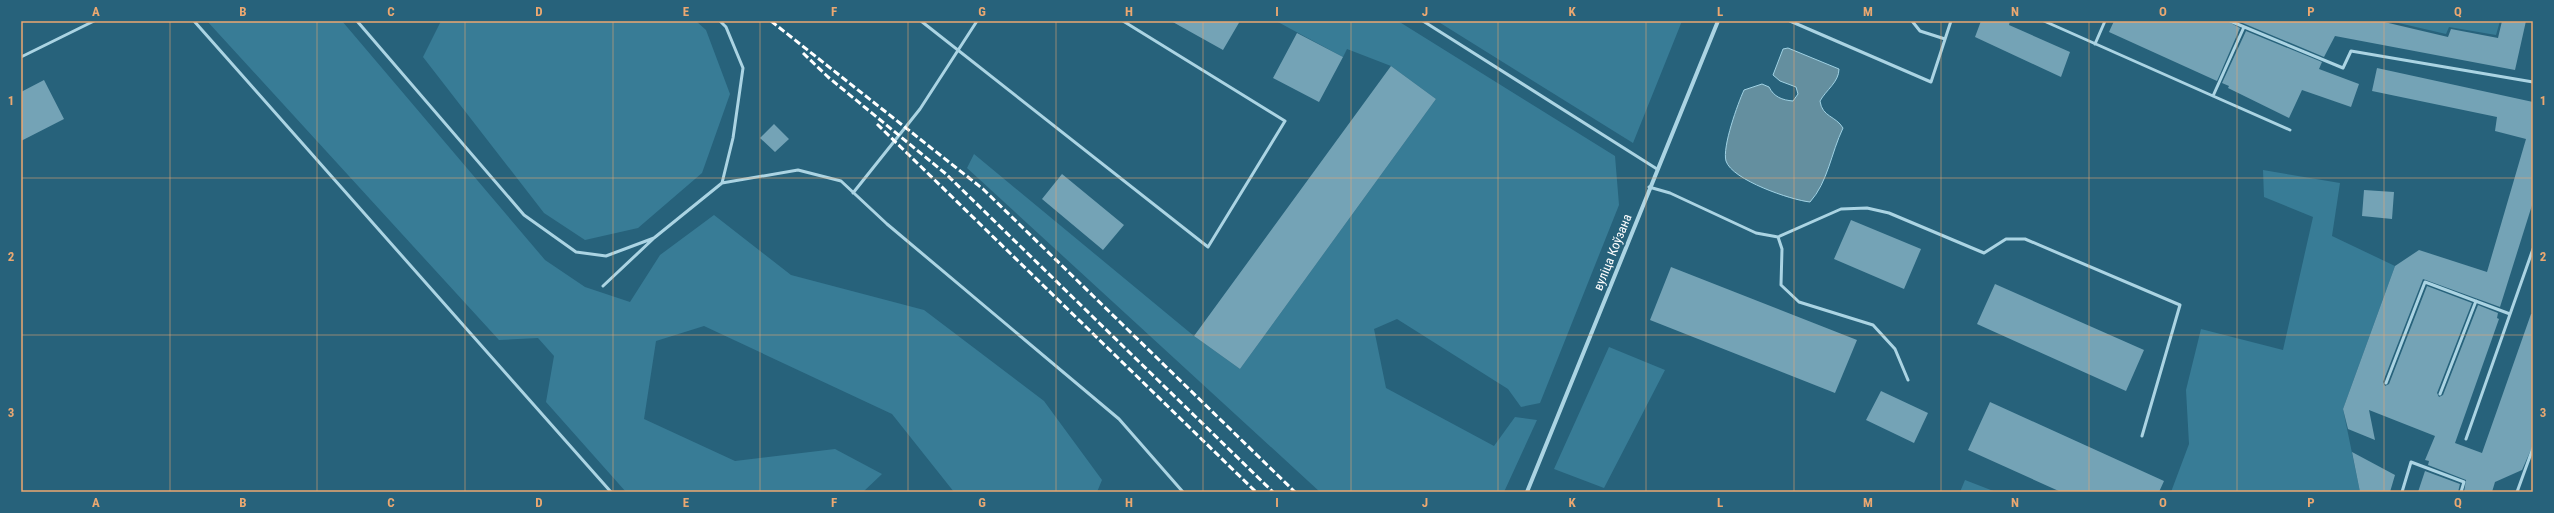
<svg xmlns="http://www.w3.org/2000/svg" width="2554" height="513" font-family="'Roboto Condensed',sans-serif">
  <rect width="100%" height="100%" fill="#27627b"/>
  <path fill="#387c96" d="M207,21H342L545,260L585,287L630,302L660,255L714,215L791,275L924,310L1044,401L1102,480L1097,492H954L892,414L704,326L656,341L644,419L735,461L835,449L882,474L863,492H626L546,402L554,356L538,338L499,340Z
    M441,21H696L706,30L730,94L702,173L638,228L585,240L544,213L423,57Z
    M1276,21H1398L1615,156L1619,205L1540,403L1521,407L1508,389L1397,319L1374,329L1386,388L1494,446L1515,417L1537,420L1504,492H1320L967,168L974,154L1194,336L1240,369L1436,99L1391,66L1347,49L1343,57Z
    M1437,21H1682L1633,143Z
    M2390,21H2500L2496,35L2449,27L2446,34Z
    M2263,170L2340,183L2332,236L2395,266L2343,409L2360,492H2171L2189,444L2186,390L2201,329L2283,350L2313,217L2264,197Z
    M1609,347L1665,370L1604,488L1554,469Z
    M1965,480L1996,492H1960Z"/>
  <path fill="#648f9f" stroke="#a0d2e4" d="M1788,48L1839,69C1839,82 1826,90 1820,101C1822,117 1836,116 1843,128C1831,153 1828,182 1810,202C1791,200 1732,180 1726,161C1722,147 1738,103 1744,90L1762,84L1769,87C1774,97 1782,100 1793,101L1798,94L1796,87L1780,81L1773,75L1783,49Z"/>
  <path fill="#74a3b6" d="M1171,21H1240L1223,50Z
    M1981,21H2010L2009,25L2070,52L2061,77L1975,37Z
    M2114,21H2227L2240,28L2217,81L2109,32Z
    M2238,21H2380L2448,37L2451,29L2498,38L2502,21H2526L2515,70L2335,36L2324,57Z
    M2246,31L2322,62L2319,69L2359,84L2351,107L2302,90L2289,118L2228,88L2229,86L2222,83Z
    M1297,33L1343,57L1319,102L1273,78Z
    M1391,66L1436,99L1240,369L1194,336Z
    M2377,68L2533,102V202L2500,307L2423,279L2383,382L2385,386L2389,384L2427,286L2472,303L2437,393L2439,397L2443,395L2478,305L2498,313L2497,318L2499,319L2455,443L2482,453L2531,314H2533V445L2522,470L2495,482L2492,492H2464L2466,480L2428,465L2429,461L2425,460L2435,436L2369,410L2375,440L2348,429L2343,409L2395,266L2419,250L2487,272L2526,139L2495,131L2497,117L2372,91Z
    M44,80L64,119L21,141V92Z
    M774,124L789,139L775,152L760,138Z
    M1062,174L1124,225L1103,250L1042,199Z
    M2364,190L2394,192L2392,219L2362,216Z
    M1851,220L1921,249L1904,289L1834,259Z
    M1671,267L1857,340L1835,393L1650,320Z
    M1995,284L2144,350L2126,391L1977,324Z
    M1881,391L1928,413L1914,443L1866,420Z
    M1990,402L2164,481L2159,492H2061L1968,450Z
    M2352,452L2395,475L2390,492H2360Z
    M2425,471L2460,484L2458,492H2418Z"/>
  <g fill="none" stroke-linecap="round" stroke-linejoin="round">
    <path stroke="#abd4e3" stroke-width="3" d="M194,21L611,492
      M357,21L524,215L576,252L606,256L654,238L722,183L798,170L841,181L887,224L1119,419L1183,492
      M720,21L726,27L743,68L733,138L722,183
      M921,21L1208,247L1285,121L1123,21
      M1423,21L1657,169
      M1790,21L1931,82L1951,21
      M1912,21L1920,31L1945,39
      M2044,21L2213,96
      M2230,21L2343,68L2351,51L2533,82
      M2244,27L2213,96L2290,130
      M2095,44L2105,21
      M21,57L94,21
      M1649,187L1670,193L1756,233L1778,237L1841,209L1867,208L1889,213L1984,253L2006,239H2025L2180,305L2142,436
      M853,193L920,109L977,21
      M1778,237L1782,249L1781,285L1799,302L1873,325L1895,349L1908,380
      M603,286L653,239
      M2386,383L2425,282L2510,314
      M2440,394L2476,301
      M2466,439L2533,249
      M2402,492L2411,462L2464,482L2461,492
      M2517,492L2533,448"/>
    <path stroke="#abd4e3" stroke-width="4" d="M1527,492L1718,21"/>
    <path stroke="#fff" stroke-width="3" stroke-dasharray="7 3" stroke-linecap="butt" d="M771,21L983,189L1295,492
      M803,53L828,77L946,174L1273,492
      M877,124L1256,492"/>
  </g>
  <path fill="none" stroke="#eba871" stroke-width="1" stroke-opacity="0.55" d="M170,21V492M317,21V492M465,21V492M613,21V492M760,21V492M908,21V492M1056,21V492M1203,21V492M1351,21V492M1498,21V492M1646,21V492M1794,21V492M1941,21V492M2089,21V492M2237,21V492M2384,21V492M21,178H2533M21,335H2533"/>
  <g text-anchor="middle" stroke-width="4" stroke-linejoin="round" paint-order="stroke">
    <g font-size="13" fill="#fff" stroke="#27627b">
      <text transform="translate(1612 252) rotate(-68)" y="5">вуліца Коўзана</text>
    </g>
  </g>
  <rect width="2554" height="513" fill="none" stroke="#27627b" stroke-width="44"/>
  <rect x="22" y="22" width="2510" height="469" fill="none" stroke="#eba871" stroke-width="1.5"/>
  <g font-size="13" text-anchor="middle" font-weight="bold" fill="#eba871">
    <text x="96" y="16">A</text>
    <text x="243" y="16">B</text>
    <text x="391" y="16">C</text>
    <text x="539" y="16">D</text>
    <text x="686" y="16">E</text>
    <text x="834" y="16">F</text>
    <text x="982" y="16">G</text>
    <text x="1129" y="16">H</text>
    <text x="1277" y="16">I</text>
    <text x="1425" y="16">J</text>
    <text x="1572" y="16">K</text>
    <text x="1720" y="16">L</text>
    <text x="1868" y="16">M</text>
    <text x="2015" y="16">N</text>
    <text x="2163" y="16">O</text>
    <text x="2311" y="16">P</text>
    <text x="2458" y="16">Q</text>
    <text x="11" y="105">1</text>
    <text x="2543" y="105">1</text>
    <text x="11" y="261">2</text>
    <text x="2543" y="261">2</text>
    <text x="11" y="417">3</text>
    <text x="2543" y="417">3</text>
    <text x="96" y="507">A</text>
    <text x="243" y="507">B</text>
    <text x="391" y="507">C</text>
    <text x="539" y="507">D</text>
    <text x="686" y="507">E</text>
    <text x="834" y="507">F</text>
    <text x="982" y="507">G</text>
    <text x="1129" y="507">H</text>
    <text x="1277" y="507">I</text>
    <text x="1425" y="507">J</text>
    <text x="1572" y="507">K</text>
    <text x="1720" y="507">L</text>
    <text x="1868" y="507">M</text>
    <text x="2015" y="507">N</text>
    <text x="2163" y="507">O</text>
    <text x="2311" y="507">P</text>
    <text x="2458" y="507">Q</text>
  </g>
</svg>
